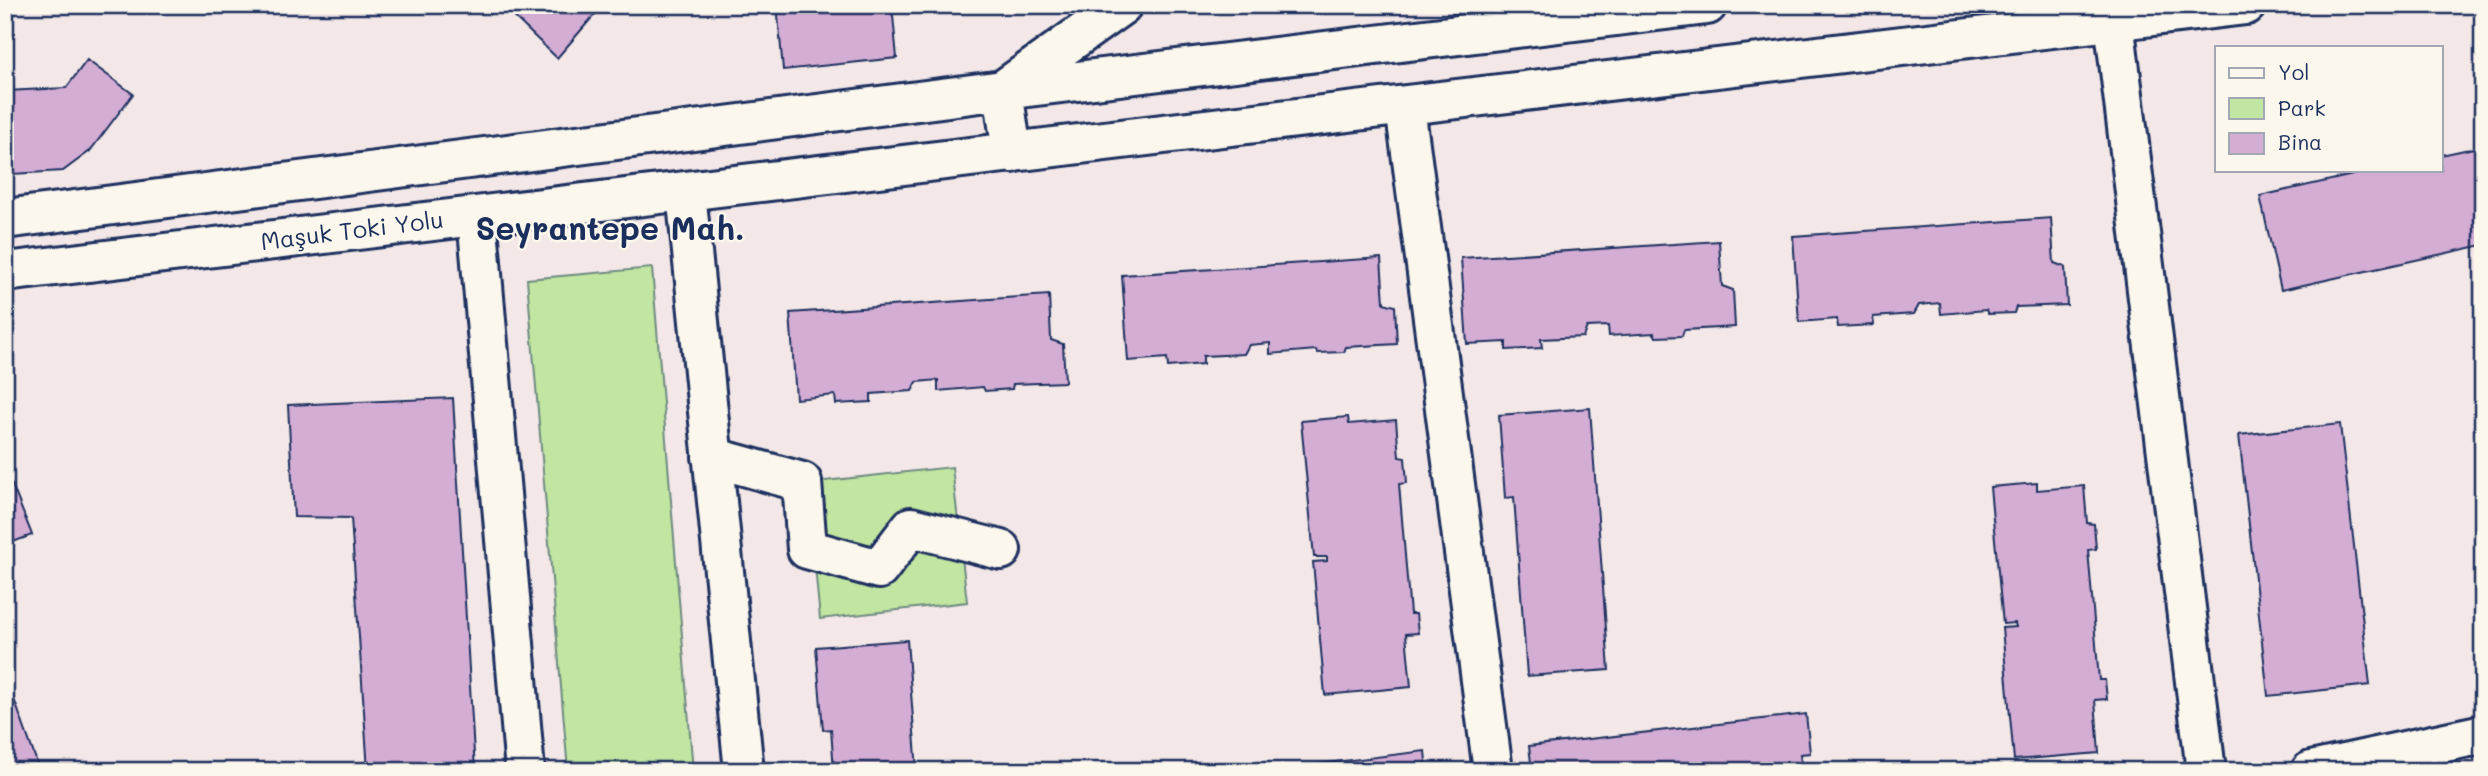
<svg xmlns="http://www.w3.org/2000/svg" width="2488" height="776" font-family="Mali,sans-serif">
  <rect width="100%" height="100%" fill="#f3e8e7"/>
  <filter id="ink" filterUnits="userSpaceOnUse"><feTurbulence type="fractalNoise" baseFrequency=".0143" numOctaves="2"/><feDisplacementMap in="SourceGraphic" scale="14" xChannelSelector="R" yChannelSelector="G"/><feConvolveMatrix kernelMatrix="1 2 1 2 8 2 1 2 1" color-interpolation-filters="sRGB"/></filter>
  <g filter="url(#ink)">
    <path fill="#c0e6a1" stroke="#6e8a80" stroke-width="2" d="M652,268L693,771H568L527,279Z
      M952,467L967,602L820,619L807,483Z"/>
    <path fill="#d4add5" stroke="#1b2f5e" stroke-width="2" d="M502,5H603L557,58Z
      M777,5H892L897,58L783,70Z
      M87,60L133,94L90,151L63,171L12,174L6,91L66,88Z
      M2483,146V245L2281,290L2260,196L2375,170H2441V155Z
      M2051,218L2054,263L2065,267L2067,305L2016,307L2014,313L1988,314L1986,310L1941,314L1940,303L1919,305L1914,314L1873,317L1874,325L1838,327L1837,319L1799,322L1793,236Z
      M1719,241L1722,286L1733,290L1735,327L1684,330L1682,336L1656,337L1654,333L1609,336L1608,326L1587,327L1583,337L1541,339L1542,348L1506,350V342L1467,344L1461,258Z
      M1381,258L1384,303L1395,306L1397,344L1346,347L1344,352L1317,353L1316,350L1270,354V343L1249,345L1244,354L1203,356V364L1168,367L1167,358L1128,361L1122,275Z
      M1049,295L1051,340L1063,344L1065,382L1013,384L1012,389L985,391L983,387L938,391V380L917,382L912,391L871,394V402L836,404L835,395L796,399L790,313Z
      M453,398L475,771H368L351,518L294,517L288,405Z
      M1590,408L1609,670L1527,676L1514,497L1505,498L1499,415Z
      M1348,417L1349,424L1396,420L1399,457L1405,458L1407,483L1399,484L1410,614H1416L1418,633L1406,634L1411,687L1325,695L1313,562L1327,561V557H1314L1301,421Z
      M2340,424L2370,685L2268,696L2239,435Z
      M5,467L32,535L5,545Z
      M2037,483V490L2084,486L2087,523L2094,524L2096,549L2088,550L2099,680H2105L2107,699L2095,700L2099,753L2014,760L2002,628L2016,627L2015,623L2003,624L1990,487Z
      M907,640L917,771H834L831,729L823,730L816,647Z
      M5,674L40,771H5Z
      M1806,714L1810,753L1800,754L1802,771H1532L1529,746Z
      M1425,751L1427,771H1259Z"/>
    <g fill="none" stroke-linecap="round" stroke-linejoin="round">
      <defs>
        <path id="minor" d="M2114,21L2206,771
          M1007,87L1122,5
          M1003,90L1012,153
          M1405,107L1493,771
          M686,192L744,771
          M477,216L525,771
          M5,219L1003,90L1707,5
          M5,272L2246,5
          M712,457L802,482L807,549L879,569L911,527L1001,550
          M2311,771L2483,734"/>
      </defs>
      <use href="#minor" stroke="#1b2f5e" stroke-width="44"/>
      <use href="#minor" stroke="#fbf7ec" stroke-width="38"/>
    </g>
  </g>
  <g text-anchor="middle" stroke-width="5" stroke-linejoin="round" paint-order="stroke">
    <g font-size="24" fill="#1b2f5e" stroke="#fbf7ec">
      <text transform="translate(352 231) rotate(-7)" y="8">Maşuk Toki Yolu</text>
    </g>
    <g font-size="32" font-weight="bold" fill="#1b2f5e" stroke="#fbf7ec">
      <text x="610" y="240">Seyrantepe Mah.</text>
    </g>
  </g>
  <rect width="2488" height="776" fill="none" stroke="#fbf7ec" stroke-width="28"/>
  <rect x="14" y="14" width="2460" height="748" fill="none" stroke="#1b2f5e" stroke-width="2.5" filter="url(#ink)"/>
  <rect x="2215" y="46" width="228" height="126" fill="#fbf7ec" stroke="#a1a7b3" stroke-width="2"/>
  <rect x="2229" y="68" width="35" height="10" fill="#fbf7ec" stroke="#a1a7b3" stroke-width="2"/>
  <text x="2278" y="80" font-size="21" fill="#1b2f5e">Yol</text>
  <rect x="2229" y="98" width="35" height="21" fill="#c0e6a1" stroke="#a1a7b3" stroke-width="2"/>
  <text x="2278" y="116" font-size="21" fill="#1b2f5e">Park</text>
  <rect x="2229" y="133" width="35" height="21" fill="#d4add5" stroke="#a1a7b3" stroke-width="2"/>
  <text x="2278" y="150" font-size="21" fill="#1b2f5e">Bina</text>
</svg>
